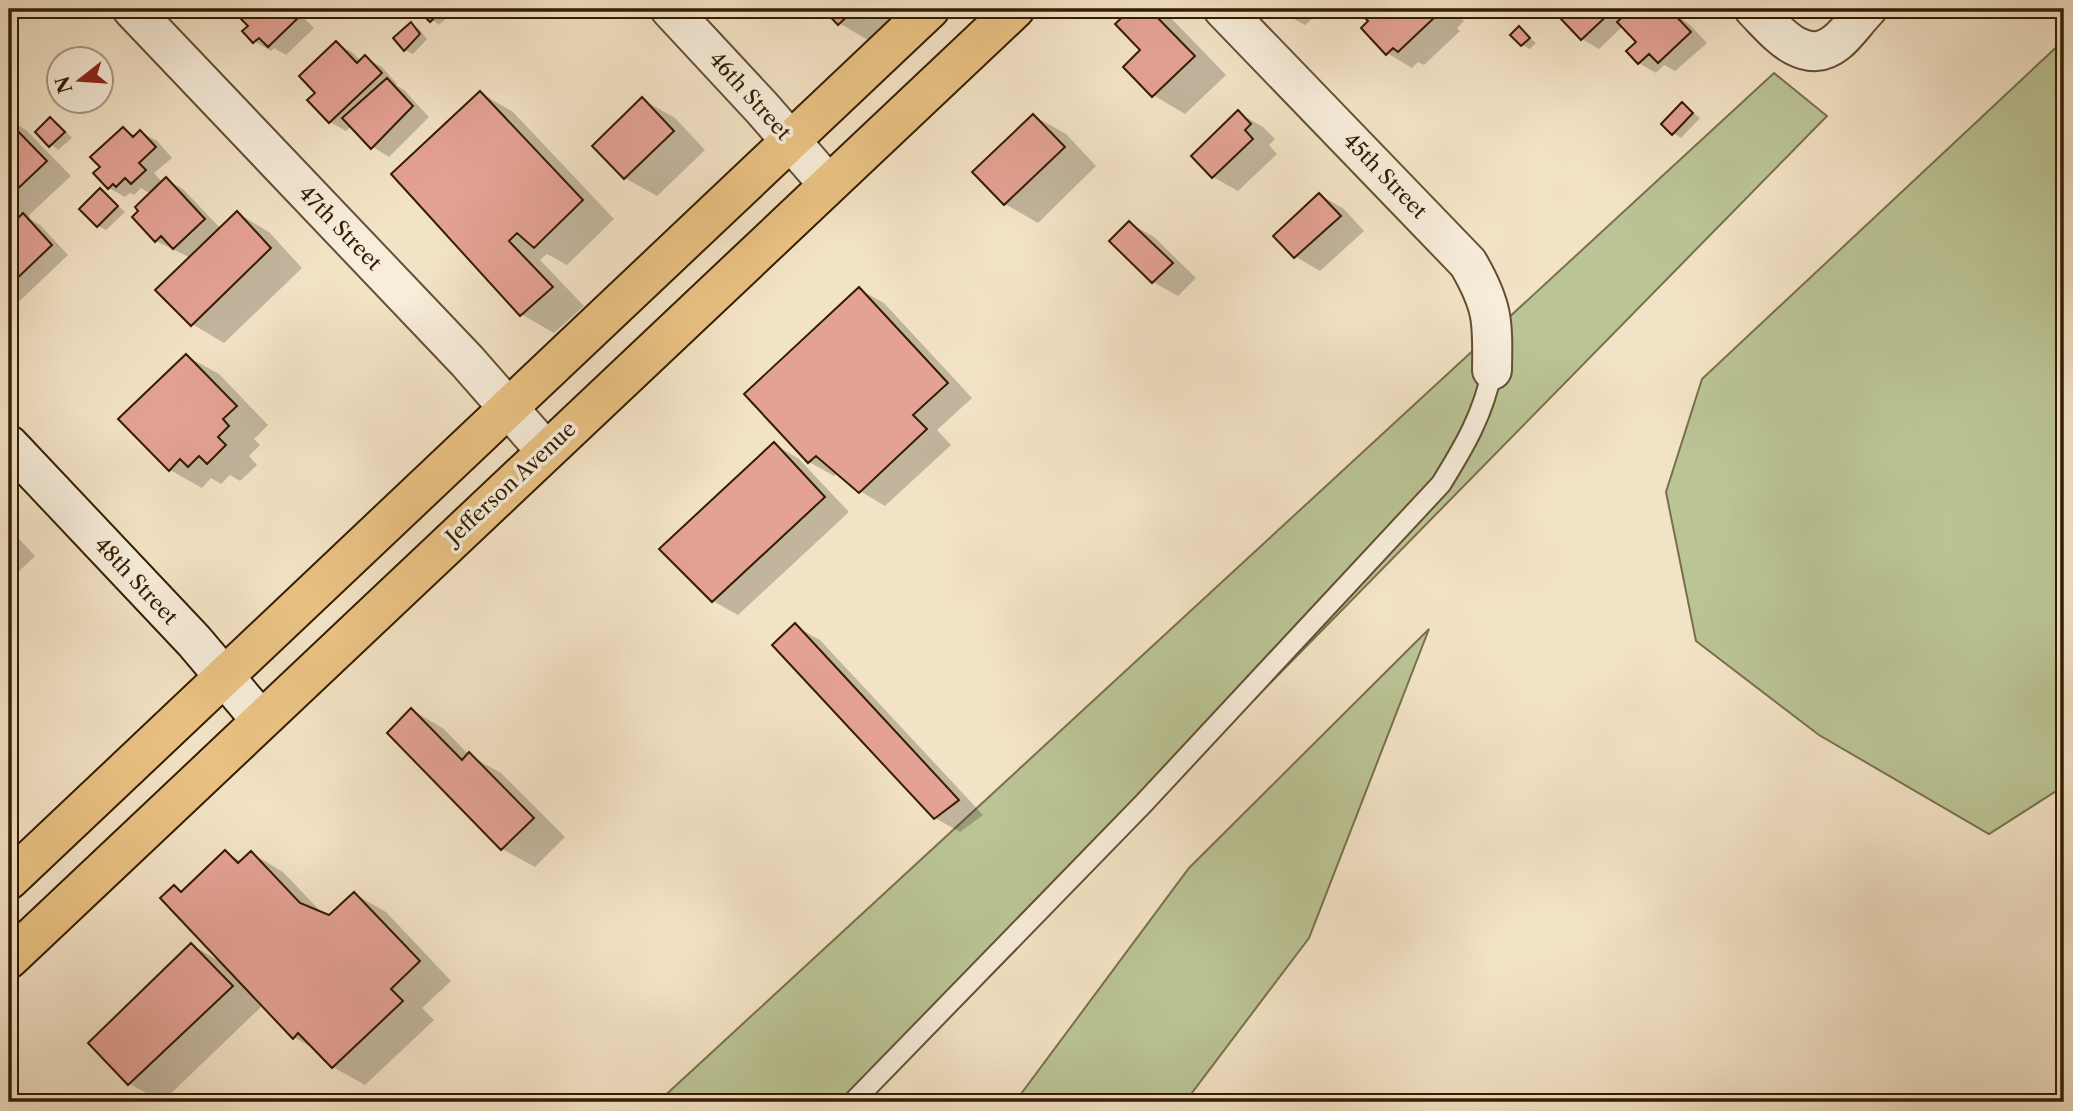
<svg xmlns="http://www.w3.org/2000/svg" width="2073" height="1111" font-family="'Libre Caslon Text',serif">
  <rect width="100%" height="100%" fill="#f3e3c6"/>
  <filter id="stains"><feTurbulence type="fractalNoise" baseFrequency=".00286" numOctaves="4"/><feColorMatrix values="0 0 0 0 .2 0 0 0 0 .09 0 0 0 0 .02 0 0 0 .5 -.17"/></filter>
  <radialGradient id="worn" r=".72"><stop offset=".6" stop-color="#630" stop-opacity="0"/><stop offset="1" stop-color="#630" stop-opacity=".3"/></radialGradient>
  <path fill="#bbc495" stroke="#78704a" stroke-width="2" d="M2064,40V786L1989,834L1819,735L1696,641L1666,492L1702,379Z
    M1774,73L1827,116L859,1102H658Z
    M1429,629L1309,938L1185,1102H1015L1189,868Z"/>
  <path fill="#0003" d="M245,9H303L299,13L314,28L286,55L274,48L271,51L254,41L250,26L239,15Z
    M420,9H456L439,25Z
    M826,9H906L871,42L839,23Z
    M1134,9H1153L1173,20L1226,75L1185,114L1153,95L1142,51L1118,24Z
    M1276,9H1321L1322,10L1305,25Z
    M1374,9H1453L1464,21L1457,28L1460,31L1424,65L1418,62L1412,68L1387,53L1371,21L1366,16Z
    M1553,9H1667L1689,24L1707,43L1675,71L1664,65L1656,73L1639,63V42L1623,26L1599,49L1582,39L1566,17Z
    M411,24L419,29L427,39L413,54L405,50Z
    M1519,29L1536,43L1530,49L1522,45Z
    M336,43L353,53L361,61L365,58L382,67L397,84L396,85L404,90L429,117L389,157L373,147L352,126L346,131L330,122L317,93Z
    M481,93L513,112L614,219L567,265L547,254L540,260L584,306L554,333L521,314Z
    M643,100L675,118L705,150L657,196L625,178Z
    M1682,104L1700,118L1681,138L1673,133Z
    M1239,113L1263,127L1275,139L1269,145L1277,154L1238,191L1213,177Z
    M1034,116L1066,134L1096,166L1038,223L1005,204L975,172Z
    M51,119L59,124L72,138L58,150L37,132Z
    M9,120L26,130L71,176L29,215L30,219L40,225L68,255L9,311Z
    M123,129L136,136L140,132L157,141L172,158L154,173L163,183L166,180L183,189L221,229L237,213L269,232L302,268L224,343L192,324L191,258L156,241L151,194L141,188L134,195L130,193L125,197L109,188L102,167Z
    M100,190L125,212L106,230L98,226Z
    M1320,195L1344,209L1364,231L1320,271L1296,257L1276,236Z
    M1129,223L1154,237L1196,278L1178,296L1153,282Z
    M859,289L884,303L972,398L937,430L951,445L885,506L860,491L838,472L834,476L809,462L746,394Z
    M186,356L219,374L268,425L254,439L260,445L249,456L257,465L240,481L230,475L221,484L211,478L202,488L170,470Z
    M774,444L799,459L849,512L738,615L713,601Z
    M9,528L35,556L9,581Z
    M795,626L820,640L983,815L960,832L935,818L774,645Z
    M412,710L444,729L469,755L501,773L565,837L535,867L502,849L389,733Z
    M225,852L242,862L251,853L283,872L324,915L329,917L354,894L386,912L451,981L422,1008L434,1020L365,1085L333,1067L319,1052L294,1037L263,1005L162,1102L130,1084L90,1043L192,945L222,963L174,887L183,892Z
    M9,1089L12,1091L23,1102H9Z"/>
  <path fill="#e4a294" stroke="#341c00" stroke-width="2" d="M243,9H289L298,18L268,47L259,38L253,43L242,31L248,26L237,15Z
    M417,9H444L430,22Z
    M823,9H855L838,25Z
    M1131,9H1149L1195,56L1152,97L1123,67L1140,50L1115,24Z
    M1371,9H1438L1433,13L1436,16L1398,52L1393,48L1386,55L1361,28L1368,21L1363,16Z
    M1572,9H1614L1581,40L1561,19Z
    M1631,9H1661L1668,16L1672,12L1691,32L1658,63L1649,54L1638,64L1626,51L1636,42L1617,22Z
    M411,22L420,34L404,51L393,38Z
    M1519,26L1530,38L1521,46L1510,35Z
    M336,41L357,63L365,55L382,73L329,123L307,100L315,93L299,76Z
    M387,78L413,106L371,149L342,118Z
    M480,91L583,200L534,248L517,233L509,241L553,287L520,316L391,174Z
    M642,97L674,131L624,179L592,146Z
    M1682,102L1693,113L1672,135L1661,124Z
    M1238,110L1251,124L1245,130L1253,139L1212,178L1191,156Z
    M1033,114L1065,147L1004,205L972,172Z
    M50,117L65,132L49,147L35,132Z
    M9,122L47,161L9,197Z
    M123,127L133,137L140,130L156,147L139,163L146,170L131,184L125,178L116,187L113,184L108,189L93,173L100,167L90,157Z
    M166,177L205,219L173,249L161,236L155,242L132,217L138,211L135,207Z
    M100,188L118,206L97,227L79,209Z
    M1319,193L1341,216L1294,258L1273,236Z
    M237,211L271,248L191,326L155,290Z
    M23,213L52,245L9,286V227Z
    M1129,221L1173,263L1152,283L1109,241Z
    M859,287L948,383L913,415L927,429L859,493L816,456L808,463L744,394Z
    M186,354L237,406L223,419L229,426L218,437L226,445L207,464L199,456L188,467L180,459L169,471L118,419Z
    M774,442L825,497L712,602L659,549Z
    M795,623L959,800L934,819L772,645Z
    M411,708L462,760L469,752L534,818L501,850L387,733Z
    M225,850L238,863L251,851L300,903L329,915L354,892L420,961L391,989L403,1001L332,1068L298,1033L293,1039L160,898L174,885L181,892Z
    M191,943L233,986L128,1085L88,1043Z"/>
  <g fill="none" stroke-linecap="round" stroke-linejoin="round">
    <defs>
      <path id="lane" d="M853,1102L1143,804L1441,484C1464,447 1484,413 1492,370"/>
      <path id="street" d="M132,9L467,361L546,451
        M670,9L762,108L828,184
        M1223,9L1468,263C1493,306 1493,321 1492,370
        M1754,9C1775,30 1804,69 1837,42C1848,33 1857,19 1867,9"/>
      <path id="secondary" d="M9,445L194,641L260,719"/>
      <path id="primary" d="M9,880L930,9
        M9,959L1015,9"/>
    </defs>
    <use href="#lane" stroke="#644e32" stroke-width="23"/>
    <use href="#street" stroke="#644e32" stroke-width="42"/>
    <use href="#secondary" stroke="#341c00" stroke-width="42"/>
    <use href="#primary" stroke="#341c00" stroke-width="42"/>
    <use href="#lane" stroke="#f7edda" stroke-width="19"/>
    <use href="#street" stroke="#f7edda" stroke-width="38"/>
    <use href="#secondary" stroke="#f7edda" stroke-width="38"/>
    <use href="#primary" stroke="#eac283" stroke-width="38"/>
  </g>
  <g text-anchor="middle" stroke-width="7" stroke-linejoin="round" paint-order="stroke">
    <g font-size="21" fill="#341c00" stroke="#f7edda">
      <text transform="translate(750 96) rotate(48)" y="7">46th Street</text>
      <text transform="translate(1385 176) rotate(46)" y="7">45th Street</text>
      <text transform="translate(340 228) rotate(46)" y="7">47th Street</text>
      <text transform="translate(511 483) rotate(-43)" y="7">Jefferson Avenue</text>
      <text transform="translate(136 581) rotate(47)" y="7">48th Street</text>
    </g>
  </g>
  <rect width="2073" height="1111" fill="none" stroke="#f3e3c6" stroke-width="35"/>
  <rect x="10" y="10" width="2052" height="1090" fill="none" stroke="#341c00" stroke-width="3.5"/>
  <rect x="18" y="18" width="2038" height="1076" fill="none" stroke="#341c00" stroke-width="2"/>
  <g transform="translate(80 80) rotate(253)"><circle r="33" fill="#f7edda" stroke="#a99983" stroke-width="2"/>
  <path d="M0-5L12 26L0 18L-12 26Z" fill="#8f2418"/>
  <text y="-10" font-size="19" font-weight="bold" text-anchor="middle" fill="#341c00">N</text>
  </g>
  <rect width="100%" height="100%" filter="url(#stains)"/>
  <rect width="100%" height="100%" fill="url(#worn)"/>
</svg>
